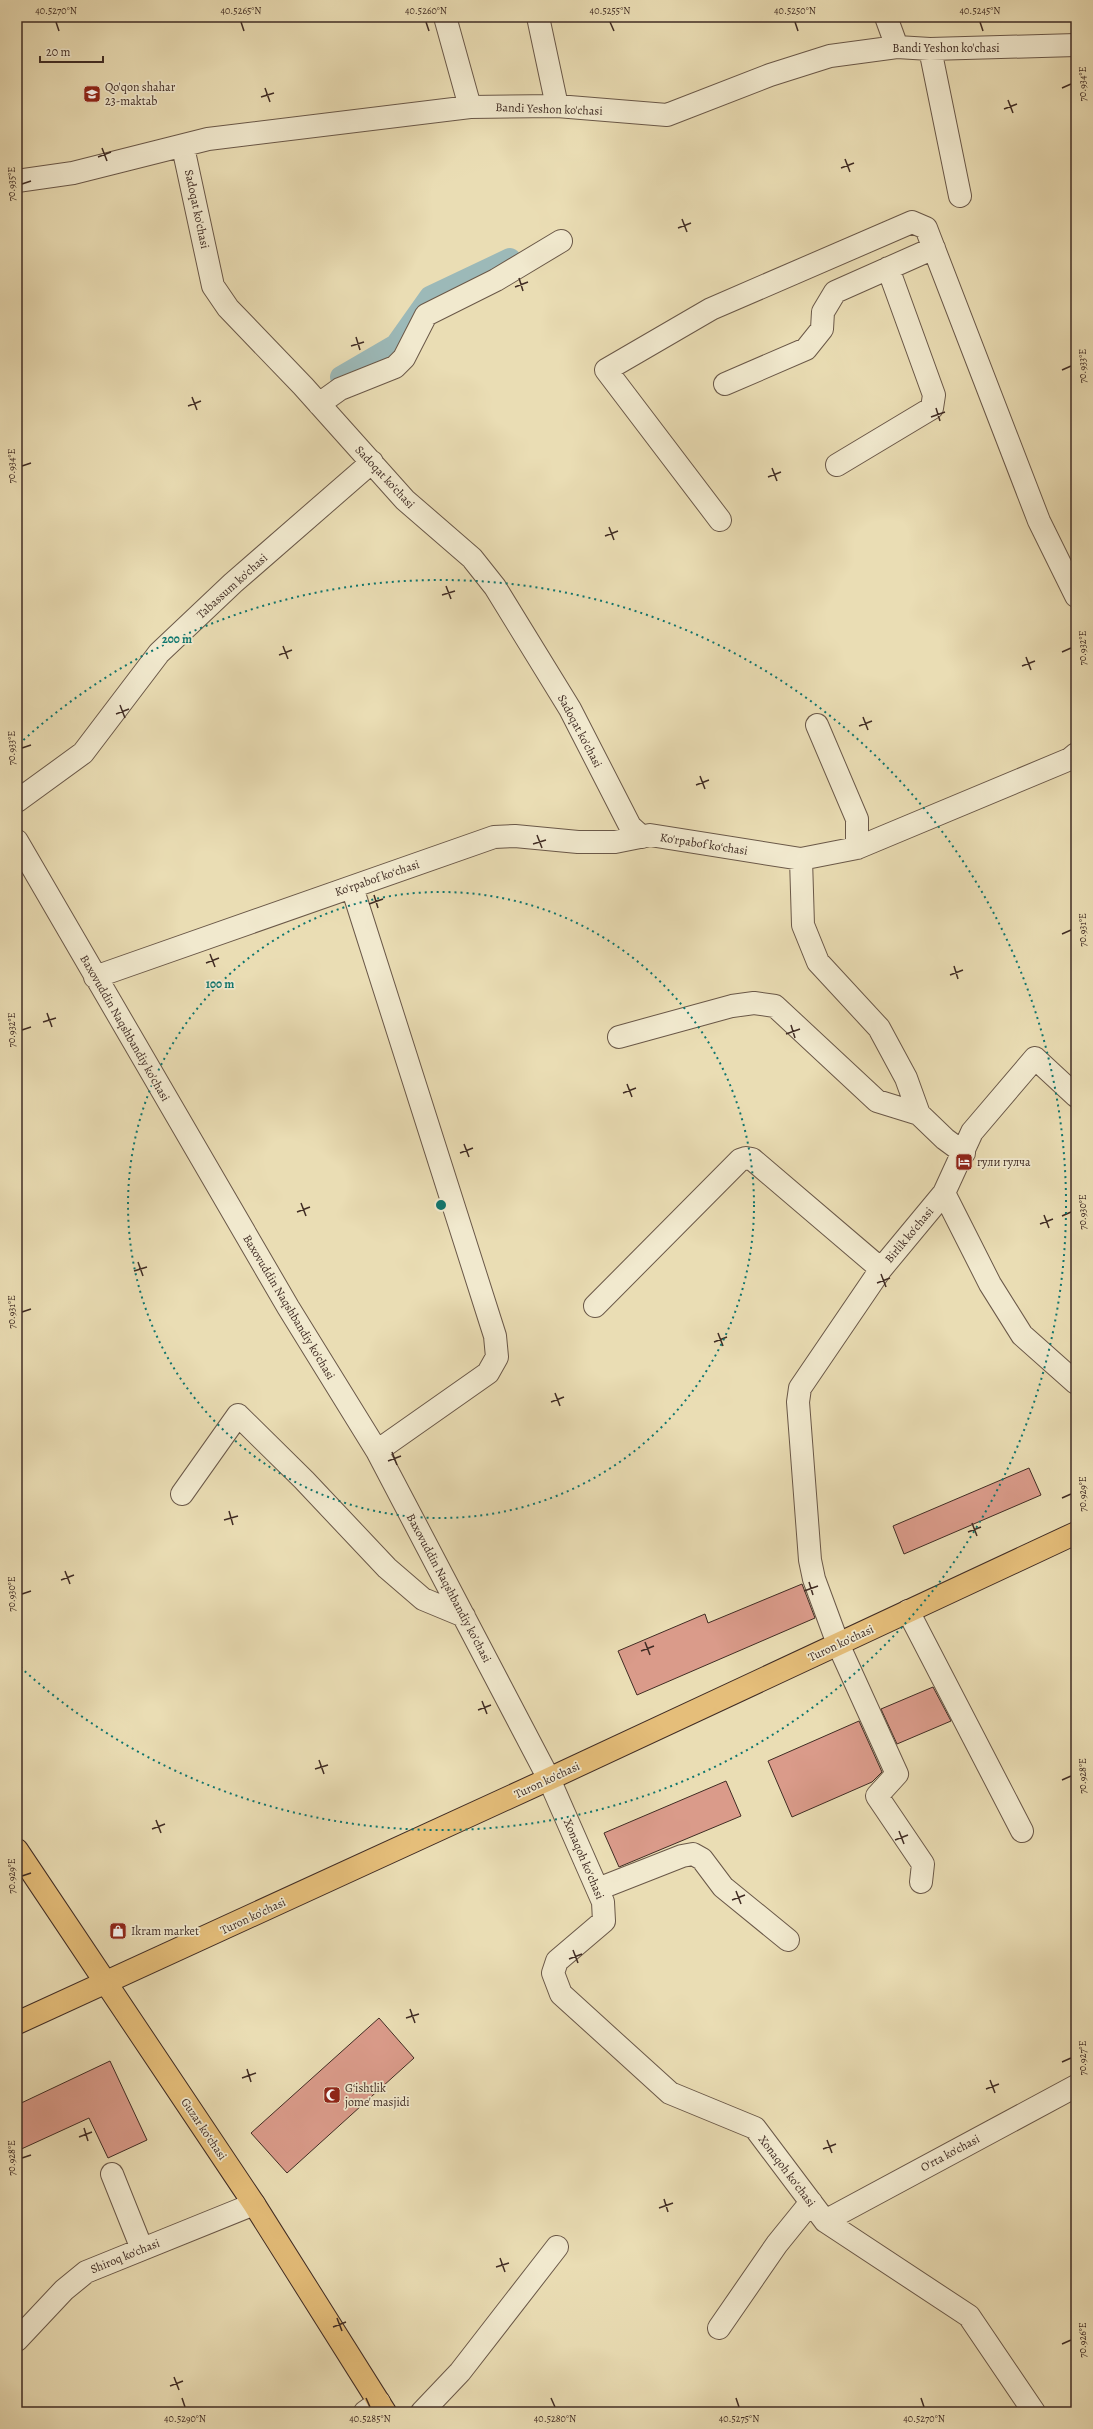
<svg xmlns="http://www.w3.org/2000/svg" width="1093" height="2429" font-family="Alegreya,serif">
  <rect width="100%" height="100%" fill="#eaddb4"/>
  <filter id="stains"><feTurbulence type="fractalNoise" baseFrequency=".005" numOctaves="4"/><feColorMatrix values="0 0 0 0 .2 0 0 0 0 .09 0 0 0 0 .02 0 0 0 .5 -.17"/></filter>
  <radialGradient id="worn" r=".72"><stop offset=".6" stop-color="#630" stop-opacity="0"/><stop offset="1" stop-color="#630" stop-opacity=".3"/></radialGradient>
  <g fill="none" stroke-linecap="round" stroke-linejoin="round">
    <path stroke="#9cb9b8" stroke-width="22" d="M341,377L396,345L430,297L510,259"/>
  </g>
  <path fill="#da9b8a" stroke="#402c24" d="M1029,1468L1041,1495L904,1554L893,1526Z
    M802,1584L815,1618L637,1695L618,1651L705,1614L708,1623Z
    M933,1687L951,1721L897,1744L881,1709Z
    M859,1721L882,1772L872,1782L792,1817L768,1761Z
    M726,1781L741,1816L619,1867L604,1833Z
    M379,2018L414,2058L287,2173L251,2133Z
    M110,2061L147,2140L108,2158L89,2118L17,2151V2105Z"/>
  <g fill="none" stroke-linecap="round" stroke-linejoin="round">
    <defs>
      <path id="minor" d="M445,17L470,107
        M538,17L557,106
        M886,17L897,47
        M930,49L960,196
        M183,147L213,286L228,308L303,386L405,500L472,558L495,587L570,709L630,826L642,837
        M17,181L73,173L208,139L470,107L557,106L667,115L770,75L830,56L897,47L930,49L1076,45
        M725,384L806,349L822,329L823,312L835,292L934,248
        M319,404L340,389L395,367L404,358L426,315L496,280L561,241
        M837,465L932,408L934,395L888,268
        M720,520L606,370L711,309L912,222L926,228L1039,521L1076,596
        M817,725L857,819V848
        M17,801L83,753L159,653L233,583L372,462
        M17,841L288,1307L377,1451L549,1779L603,1902L604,1921L557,1961L553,1973L561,1994L670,2093L755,2128L825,2221L969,2316L1034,2412
        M801,859L803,925L818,962L879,1028L906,1078L919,1114L945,1139L964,1153
        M352,887L495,1336L497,1357L488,1373L377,1451
        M95,977L494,837L515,836L578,842H615L650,835L801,859L857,848L1070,759L1076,754
        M619,1037L732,1006L754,1003L775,1006L877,1101L919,1114
        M944,1193L990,1284L1022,1335L1076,1383
        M595,1306L740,1160L746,1158L752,1159L881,1269
        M182,1494L238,1415L304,1480L387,1568L423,1599L464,1616
        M908,1611L1022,1831
        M921,1882L923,1864L877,1796L897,1774L838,1644L814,1579L810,1560L798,1402L800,1388L881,1269L944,1193L972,1132L1035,1058L1076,1096
        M598,1889L682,1856L693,1854L702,1859L723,1887L788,1940
        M112,2174L142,2249
        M825,2221L1076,2086
        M719,2328L777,2244L811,2202
        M17,2340L64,2290L86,2272L254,2204
        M365,2412L379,2402
        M422,2412L460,2372L557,2247"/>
      <path id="major" d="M17,1850L254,2204L385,2412
        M17,2023L549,1779L1076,1533"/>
    </defs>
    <use href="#minor" stroke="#6a5848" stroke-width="24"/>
    <use href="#major" stroke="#402c24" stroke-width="24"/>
    <use href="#minor" stroke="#f1e9ce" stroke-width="22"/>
    <use href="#major" stroke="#e5be7a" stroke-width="22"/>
  </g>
  <path fill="none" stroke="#402c24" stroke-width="1.5" d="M56,22L59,31M241,22L244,31M426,22L429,31M610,22L614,31M795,22L798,31M980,22L983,31M265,88L270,102M1062,88L1071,84M261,97L274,93M1008,100L1013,113M1004,109L1017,104M102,148L107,161M98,157L111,152M845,159L850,172M841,168L854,163M22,184L31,181M682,219L687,232M678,228L691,223M519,278L523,291M515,287L528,282M356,337L360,350M351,346L364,342M1062,370L1071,366M192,397L197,410M188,406L201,401M936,408L940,421M931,417L945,412M22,466L31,463M772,468L777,481M768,477L781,472M609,527L614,540M605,536L618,531M446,586L451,599M442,595L455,591M283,646L288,659M1062,652L1071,648M279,655L292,650M1026,657L1031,670M1022,666L1035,661M120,705L125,718M116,714L129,709M863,717L868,730M859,726L872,721M22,748L31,745M700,776L705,789M696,785L709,780M537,835L542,848M533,844L546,840M374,895L378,908M369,904L383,899M1062,934L1071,930M210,954L215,967M206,963L219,958M954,966L958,979M950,975L963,970M47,1013L52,1027M43,1022L56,1018M791,1025L795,1038M22,1030L31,1027M786,1034L800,1029M627,1084L632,1097M623,1093L636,1088M464,1144L469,1157M460,1153L473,1148M301,1203L306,1216M297,1212L310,1207M1044,1215L1049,1228M1062,1216L1071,1212M1040,1224L1053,1219M138,1262L143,1276M134,1271L147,1267M881,1274L886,1287M877,1283L890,1278M22,1312L31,1309M718,1333L723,1346M714,1342L727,1337M555,1393L560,1406M551,1402L564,1397M392,1452L397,1465M388,1461L401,1456M1062,1498L1071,1494M229,1511L233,1525M224,1520L238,1516M972,1523L977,1536M968,1532L981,1527M65,1571L70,1584M61,1580L74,1575M809,1582L813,1595M804,1591L818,1586M22,1594L31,1591M645,1642L650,1655M641,1651L654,1646M482,1701L487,1714M478,1710L491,1705M319,1760L324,1774M315,1769L328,1765M1062,1780L1071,1776M156,1820L161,1833M152,1829L165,1824M899,1831L904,1844M895,1840L908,1835M22,1876L31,1873M736,1891L741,1904M732,1900L745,1895M573,1950L578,1963M569,1959L582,1954M410,2009L415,2023M406,2018L419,2014M1062,2062L1071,2058M247,2069L251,2082M242,2078L256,2073M990,2080L995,2093M986,2089L999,2084M84,2128L88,2141M79,2137L92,2132M827,2140L832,2153M823,2149L836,2144M22,2158L31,2155M664,2199L668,2212M659,2208L673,2203M500,2258L505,2272M496,2267L509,2263M337,2318L342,2331M333,2327L346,2322M1062,2344L1071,2340M174,2377L179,2390M170,2386L183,2381M182,2398L185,2407M366,2398L370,2407M551,2398L555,2407M736,2398L739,2407M921,2398L924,2407"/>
  <g fill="none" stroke="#0f766e" stroke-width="2" stroke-dasharray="2 4">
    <circle cx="441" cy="1205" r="313"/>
    <path d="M19 744A625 625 0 1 1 19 1666"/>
  </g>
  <defs>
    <symbol id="school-square" viewBox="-11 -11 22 22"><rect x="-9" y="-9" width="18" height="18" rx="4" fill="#8f2418" stroke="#f1e9ce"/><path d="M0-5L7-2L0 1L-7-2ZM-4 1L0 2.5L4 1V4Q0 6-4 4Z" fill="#fff"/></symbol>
    <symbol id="hotel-square" viewBox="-11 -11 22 22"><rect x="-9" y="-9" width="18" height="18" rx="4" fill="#8f2418" stroke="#f1e9ce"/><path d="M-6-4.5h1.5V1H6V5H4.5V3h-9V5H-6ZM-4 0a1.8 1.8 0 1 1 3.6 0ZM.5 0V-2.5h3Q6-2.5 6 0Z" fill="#fff"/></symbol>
    <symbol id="shop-square" viewBox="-11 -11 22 22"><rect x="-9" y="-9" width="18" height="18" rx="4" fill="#8f2418" stroke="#f1e9ce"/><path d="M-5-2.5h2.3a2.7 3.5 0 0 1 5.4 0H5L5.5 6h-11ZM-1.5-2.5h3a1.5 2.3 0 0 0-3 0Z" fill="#fff"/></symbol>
    <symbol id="mosque-square" viewBox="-11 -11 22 22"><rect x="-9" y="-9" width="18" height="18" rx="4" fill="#8f2418" stroke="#f1e9ce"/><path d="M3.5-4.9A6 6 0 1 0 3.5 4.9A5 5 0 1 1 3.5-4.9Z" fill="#fff"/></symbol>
  </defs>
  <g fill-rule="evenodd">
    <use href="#school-square" x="82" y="84" width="20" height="20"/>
    <use href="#hotel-square" x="954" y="1152" width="20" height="20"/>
    <use href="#shop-square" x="108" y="1921" width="20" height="20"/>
    <use href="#mosque-square" x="322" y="2085" width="20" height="20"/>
  </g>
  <g text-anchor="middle" stroke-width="3.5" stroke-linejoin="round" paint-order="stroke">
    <g font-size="12" fill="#402c24" stroke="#f1e9ce">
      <text x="946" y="52">Bandi Yeshon ko'chasi</text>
      <text transform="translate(549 109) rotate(2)" y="4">Bandi Yeshon ko'chasi</text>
      <text transform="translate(197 209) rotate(78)" y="4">Sadoqat ko'chasi</text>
      <text transform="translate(385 477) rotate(47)" y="4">Sadoqat ko'chasi</text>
      <text transform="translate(232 586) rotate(-42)" y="4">Tabassum ko'chasi</text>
      <text transform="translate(580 731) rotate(62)" y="4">Sadoqat ko'chasi</text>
      <text transform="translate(704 844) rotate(9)" y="4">Ko'rpabof koʻchasi</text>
      <text transform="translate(377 878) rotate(-19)" y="4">Ko'rpabof koʻchasi</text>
      <text transform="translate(125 1028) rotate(60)" y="4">Baxovuddin Naqshbandiy ko'chasi</text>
      <text transform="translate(909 1235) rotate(-50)" y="4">Birlik ko'chasi</text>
      <text transform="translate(289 1307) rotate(59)" y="4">Baxovuddin Naqshbandiy ko'chasi</text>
      <text transform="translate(449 1588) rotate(62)" y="4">Baxovuddin Naqshbandiy ko'chasi</text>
      <text transform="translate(841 1643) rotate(-25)" y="4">Turon ko'chasi</text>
      <text transform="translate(547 1780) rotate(-25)" y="4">Turon ko'chasi</text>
      <text transform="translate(584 1859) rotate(67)" y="4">Xonaqoh koʻchasi</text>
      <text transform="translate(253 1916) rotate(-25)" y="4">Turon ko'chasi</text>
      <text transform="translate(204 2129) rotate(56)" y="4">Guzar koʻchasi</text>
      <text transform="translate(950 2153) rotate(-28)" y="4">O'rta ko'chasi</text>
      <text transform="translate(787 2171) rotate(53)" y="4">Xonaqoh koʻchasi</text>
      <text transform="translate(125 2256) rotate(-22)" y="4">Shiroq ko'chasi</text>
    </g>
    <g font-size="12" fill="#402c24" stroke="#f1e9ce" text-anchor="start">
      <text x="105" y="91">Qo'qon shahar<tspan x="105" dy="14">23-maktab</tspan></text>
      <text x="977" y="1166">гули гулча</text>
      <text x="131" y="1935">Ikram market</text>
      <text x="345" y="2092">Gʻishtlik<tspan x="345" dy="14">jome' masjidi</tspan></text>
    </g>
  </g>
  <circle cx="441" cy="1205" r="6" fill="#0f766e" stroke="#f1e9ce" stroke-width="2"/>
  <g font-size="12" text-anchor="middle" font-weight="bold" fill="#0f766e" stroke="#f1e9ce" stroke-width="3.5" stroke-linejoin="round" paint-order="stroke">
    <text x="177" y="643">200 m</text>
    <text x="220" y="988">100 m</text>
  </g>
  <rect width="1093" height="2429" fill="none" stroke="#eaddb4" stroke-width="44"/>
  <path d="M40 56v6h63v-6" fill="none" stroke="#402c24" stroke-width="2"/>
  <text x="46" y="56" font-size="12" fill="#402c24" stroke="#f1e9ce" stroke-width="3" paint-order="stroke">20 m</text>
  <rect x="22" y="22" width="1049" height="2385" fill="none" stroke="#402c24" stroke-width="1.5"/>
  <g font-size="10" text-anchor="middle" fill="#402c24">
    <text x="56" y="14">40.5270°N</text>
    <text x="241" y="14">40.5265°N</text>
    <text x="426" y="14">40.5260°N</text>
    <text x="610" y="14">40.5255°N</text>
    <text x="795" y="14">40.5250°N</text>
    <text x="980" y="14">40.5245°N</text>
    <text transform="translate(1082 84) rotate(-90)" y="4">70.934°E</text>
    <text transform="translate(11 184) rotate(-90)" y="4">70.935°E</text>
    <text transform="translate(1082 366) rotate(-90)" y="4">70.933°E</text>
    <text transform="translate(11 466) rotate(-90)" y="4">70.934°E</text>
    <text transform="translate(1082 648) rotate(-90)" y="4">70.932°E</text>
    <text transform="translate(11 748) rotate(-90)" y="4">70.933°E</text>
    <text transform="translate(1082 930) rotate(-90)" y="4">70.931°E</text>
    <text transform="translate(11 1030) rotate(-90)" y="4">70.932°E</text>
    <text transform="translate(1082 1212) rotate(-90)" y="4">70.930°E</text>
    <text transform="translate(11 1312) rotate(-90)" y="4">70.931°E</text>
    <text transform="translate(1082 1494) rotate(-90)" y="4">70.929°E</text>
    <text transform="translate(11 1594) rotate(-90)" y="4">70.930°E</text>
    <text transform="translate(1082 1776) rotate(-90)" y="4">70.928°E</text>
    <text transform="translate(11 1876) rotate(-90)" y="4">70.929°E</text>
    <text transform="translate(1082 2058) rotate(-90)" y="4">70.927°E</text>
    <text transform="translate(11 2158) rotate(-90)" y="4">70.928°E</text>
    <text transform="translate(1082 2340) rotate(-90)" y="4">70.926°E</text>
    <text x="185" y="2422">40.5290°N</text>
    <text x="370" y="2422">40.5285°N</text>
    <text x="555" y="2422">40.5280°N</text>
    <text x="739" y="2422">40.5275°N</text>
    <text x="924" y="2422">40.5270°N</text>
  </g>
  <rect width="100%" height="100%" filter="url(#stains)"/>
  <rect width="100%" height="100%" fill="url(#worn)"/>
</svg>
